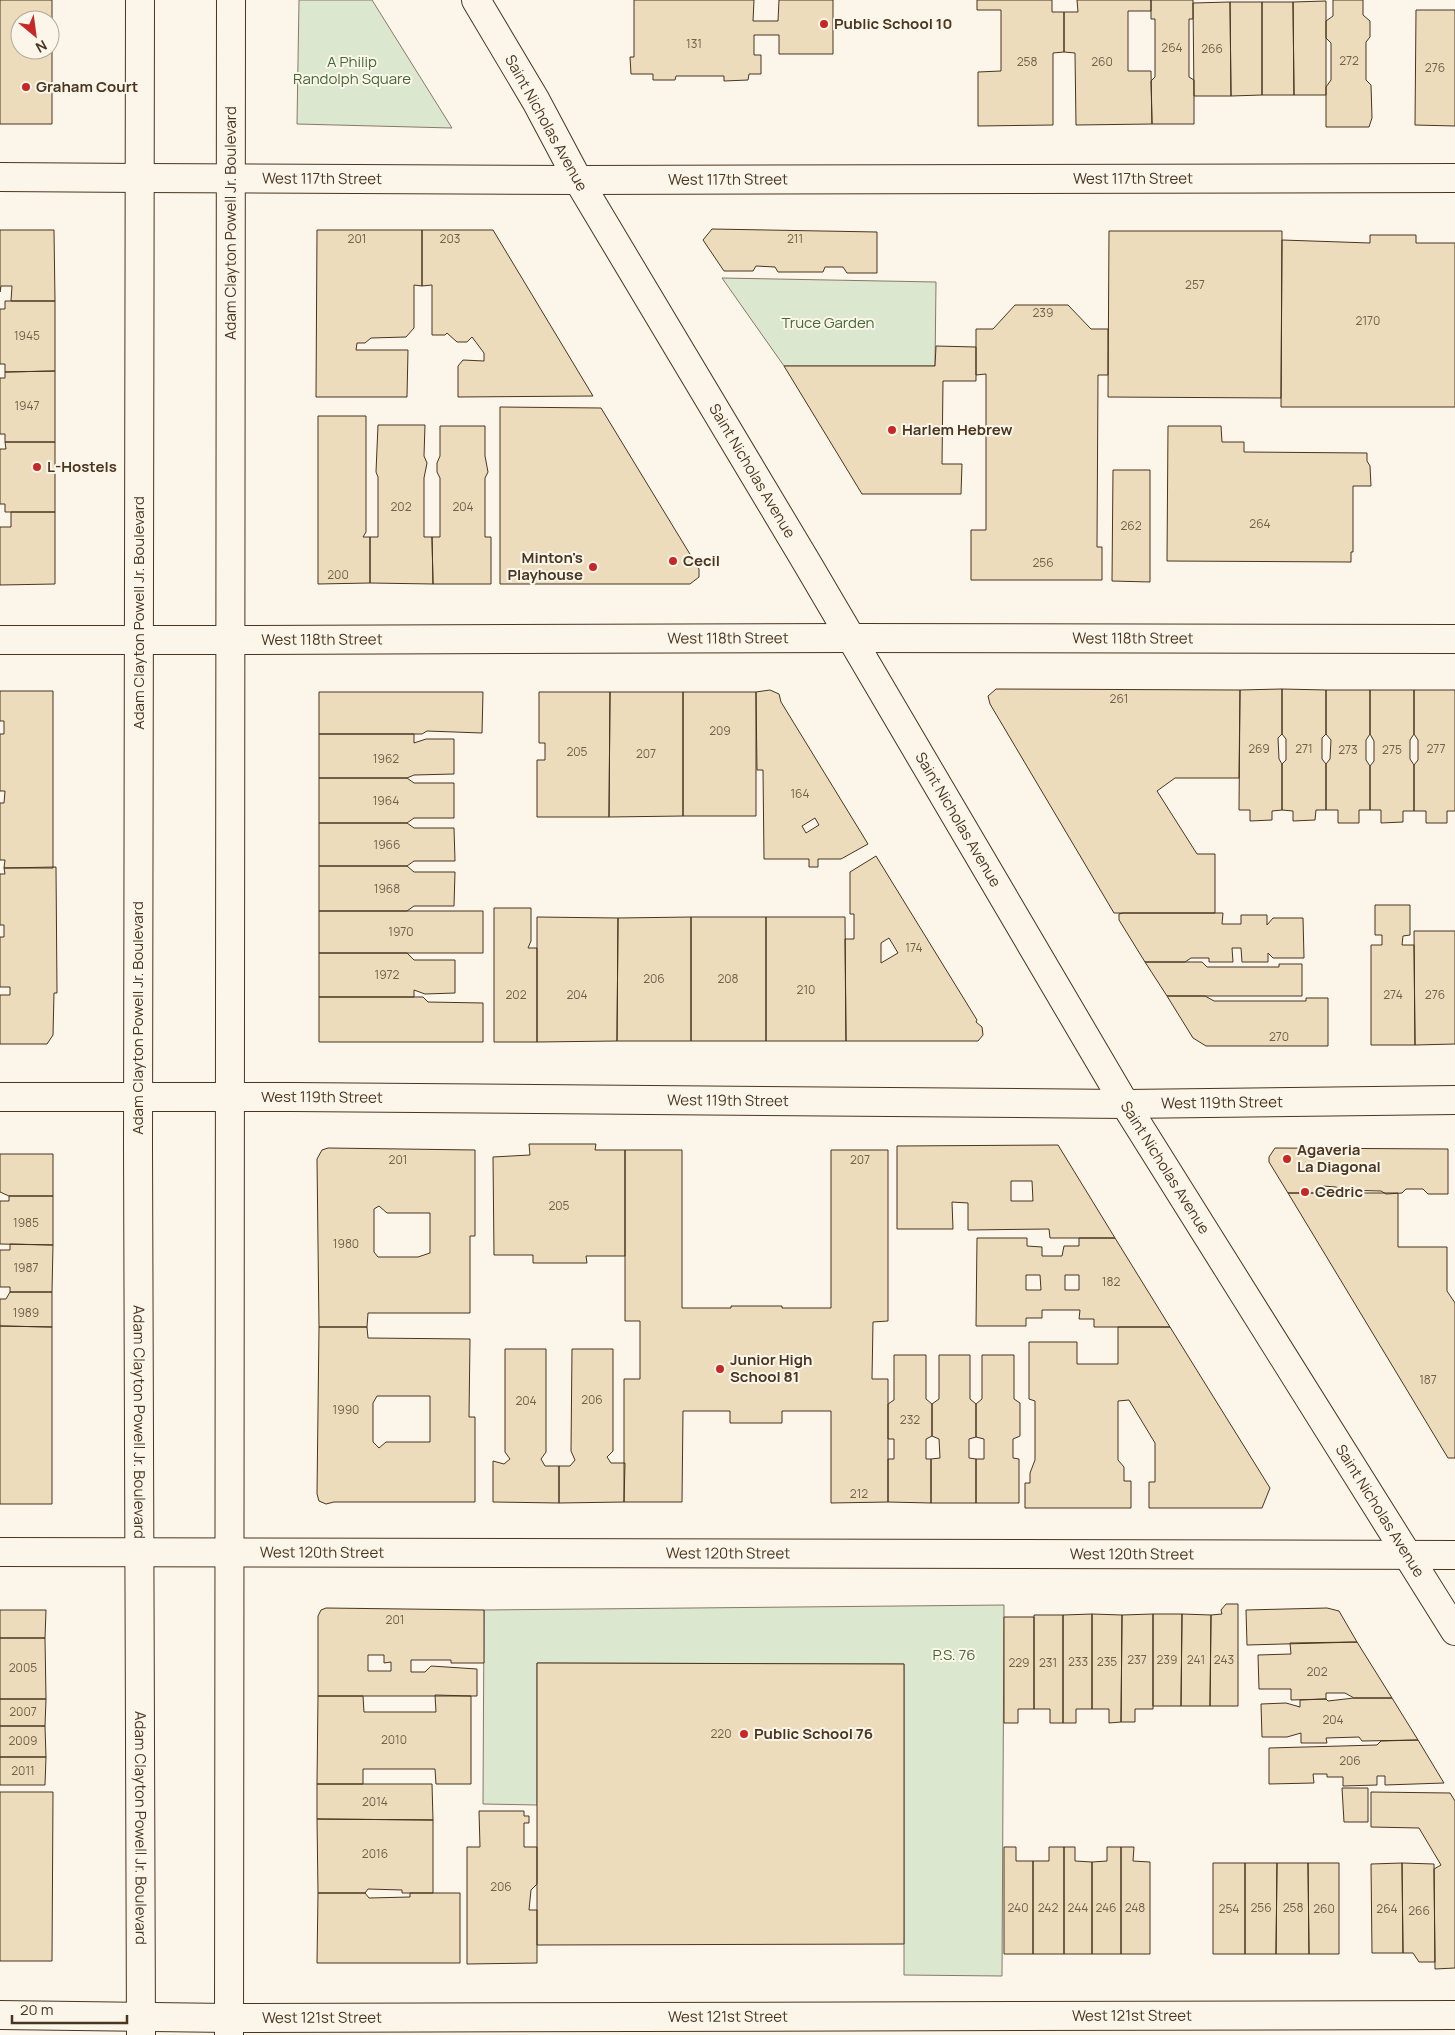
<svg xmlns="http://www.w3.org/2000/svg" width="1455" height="2035" font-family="Manrope,sans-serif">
  <rect width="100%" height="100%" fill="#fbf6e9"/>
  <path fill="#dce7d0" stroke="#887966" d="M299,0H372L452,128L297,124Z
    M722,278L936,282L935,366H784Z
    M1004,1605L1002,1976L904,1975V1664L537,1663V1805L483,1804L484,1610Z"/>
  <path fill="#ecdcbc" stroke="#4a3520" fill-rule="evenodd" d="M0,0H52V124H0ZM20,20H50V50H20Z
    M634,0H754L753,21H778L779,0H833V54H779V35H754V55H761V74H749L748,80L724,81V76H676L675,80H653V74H631L630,57H634Z
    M977,0H1052V12H1064V52L1053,53V125L978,126V72L1001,71V10H977Z
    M1077,0H1151V11H1128V71H1151L1152,124L1076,125L1075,53L1064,52V12H1078Z
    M1151,0H1193V19H1189V77L1194,80V124H1152L1151,81L1155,77V19H1151Z
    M1333,0H1363V15L1370,21V37L1366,42V80L1371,85L1372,118L1369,127H1326V87L1331,80V43L1326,38V21L1333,16Z
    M1326,1V95H1294L1293,2Z
    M1230,2L1231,96H1194L1193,3Z
    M1230,2H1262V95L1231,96Z
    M1262,2H1293L1294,95H1262Z
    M1416,10H1455V126L1415,125Z
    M712,229L877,232V273H847L843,267H825L823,272H778L775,267L756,266L753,271H724L703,240Z
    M0,230H54L55,301H11L12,286H1L0,292Z
    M317,230H422V286L414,285V328L406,337L371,338L365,343H357L356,350H408L407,397H316Z
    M422,230H493L593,396L458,397V366L463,360L484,361V353L472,337L467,342H457L447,333L445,335H432V285L422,286Z
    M1109,231H1282L1281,398L1108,397Z
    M1370,235H1416V243H1455V407H1281L1282,240L1370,243Z
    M5,301H55V371L5,372V364H0V309H5Z
    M1015,305H1068L1091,329H1108V375H1098L1097,547H1102V580H971V530H986V374L976,375V329H993Z
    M936,346L976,347V381H943L942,464H962L961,494H862L784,366H935Z
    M55,371V442H5V434H0V378H5V372Z
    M500,407L601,408L699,569V577L690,584H500Z
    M318,416H366V532L363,537H370V583L318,584Z
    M378,425H425L424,456L427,463L424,478V537H432L433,584L370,583V537H378V477L376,472Z
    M440,426H485V456L488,472L485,478V537H491V584H433L432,537H440V478L437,472V463L440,456Z
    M1168,426H1221L1222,442H1244V452L1367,453V461L1370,466L1371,486H1353V552H1351V562L1167,561Z
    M5,442H55V512H5V504H0V449H6Z
    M1113,470H1150V582L1112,581Z
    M11,512H55V584L0,585V527H11Z
    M996,689L1240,690L1239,778H1175L1157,791L1197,854H1215V913H1114L990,704L988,696Z
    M1282,689V734L1278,738L1279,759L1282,764V810L1272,811V820L1250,821V810H1239L1240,690Z
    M1282,689L1326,690V734L1322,738V759L1326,764V810H1316L1315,820L1293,821V811L1282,810V764L1286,760V739L1282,734Z
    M770,690L779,694L781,702L868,844L841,859H818V867H809V859H764L763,770H757L756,692ZM815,818L819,825L806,833L802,826Z
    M1326,690H1370V734L1366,740V760L1370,766V810H1359V823H1338V810H1326V764L1330,759L1331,740L1326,734Z
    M1370,690H1414V734L1410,740V759L1414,765V811H1403V822L1381,823V810H1370V766L1374,761V741L1370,734Z
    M1414,690H1455V811H1447V823H1426V811H1414V765L1418,760V740L1414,734Z
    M0,691H53V868H4L5,860H0V803H4L5,791H0V734H4V721H0Z
    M319,692H483L482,733L427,731L422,734H319Z
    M539,692H610L609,817H537V760H545V743H539Z
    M610,692H683V816L609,817Z
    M683,692H756V816H683Z
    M319,734H414V743L426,739H454V774L414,775L407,778H319Z
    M319,778H407L414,783H454V818H414L407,823H319Z
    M319,823H407L414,828H454L455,861H414L407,866H319Z
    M876,856L977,1020L976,1022L982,1027L983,1035L978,1041H846L845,939H854V914H850V872ZM889,938L898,953L881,963V943Z
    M319,866H407L414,872H455L454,906H414L407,911H319Z
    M56,867L57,993H54L53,1035L47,1044H0V995H10V987H0V937H4V925H0V874H5L4,868Z
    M1375,905H1410V935L1403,936L1402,945H1414L1415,1045H1371V945H1382V935H1375Z
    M494,908H531V941L528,948H537V1042H494Z
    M319,911H483V953H319Z
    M1123,913H1223L1222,924H1241V915H1267V925L1273,918H1303L1304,958H1273L1268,953V962H1242L1241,948H1232L1233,962H1209V958H1191L1185,962H1145L1119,920V914Z
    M537,917L618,918L617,1041L537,1042Z
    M691,917V1041H617L618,918Z
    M691,917H766V1041H691Z
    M766,917H845L846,1041H766Z
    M1414,931H1455V1044L1415,1045Z
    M319,953H407L414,960H455V993L425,994L414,990V997H319Z
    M1145,962H1202L1207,967H1279V964H1302V996H1167Z
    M1167,996H1205L1214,1001H1306V998H1328V1046H1206L1193,1038Z
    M319,997H423L428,1002L483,1003V1042H319Z
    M529,1144H596L595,1150H625V1256H586L587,1263H533V1255H494L493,1157L530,1155Z
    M1058,1145L1115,1238H1050L1049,1229L968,1230V1203L952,1202L953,1229H897V1146ZM1011,1181H1032L1033,1201H1011Z
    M328,1148L475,1150V1236H470V1313H368L367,1327H319L317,1159L322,1150ZM379,1206L387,1213H430V1253L418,1257H378L374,1252V1209Z
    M1275,1148L1448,1149V1194H1428L1423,1189H1406L1402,1193L1386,1194L1381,1191L1342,1190L1336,1187L1323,1186V1193H1288L1269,1162V1157Z
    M625,1150H682V1308H731V1306H782V1308H831V1150H888V1321L873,1322L872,1379H888V1502L831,1503V1411H782V1423H730V1411H683L682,1502H624V1379H640V1321H625Z
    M0,1154H53V1196H9L0,1192Z
    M1288,1193H1398V1247H1447V1291L1455,1303V1458H1448Z
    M9,1196H53V1245L0,1244V1201H9Z
    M977,1238H1027V1246L1042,1247V1256H1062L1064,1246H1079V1238H1115L1170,1327H1094V1319H1079L1080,1310H1042V1318H1026V1326H976ZM1026,1275H1040L1041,1290H1026ZM1065,1275H1079V1290H1065Z
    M10,1244L53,1245L52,1292H10V1287H0V1250H10Z
    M10,1292H52V1327L0,1326V1299H6Z
    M0,1326L52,1327V1504H0Z
    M319,1327H367L368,1338L470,1339L469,1417H475V1502H334L326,1504L319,1501L317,1494ZM377,1396H430V1442H386L379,1448L373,1442V1403Z
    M1118,1327H1170L1270,1488L1262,1508H1149V1482H1155V1443L1129,1400L1118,1401V1460L1124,1467V1481H1131V1508H1025V1483H1030V1473L1035,1460V1401L1029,1399V1342H1077V1364H1118Z
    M505,1349H546V1452L541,1459L545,1466H559V1503L493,1502V1461L504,1464L510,1459L505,1452Z
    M572,1349H613V1451L607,1457L611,1463H625L624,1502L559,1503V1466H570L575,1460L571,1451Z
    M894,1355H926V1399L932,1404V1436L926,1439V1459H931V1503L888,1502V1459H894V1439H888V1404L894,1400Z
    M939,1355H970V1399L976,1404V1437L969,1439V1458L976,1459V1503H931V1459L940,1458L939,1439L932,1436V1404L939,1399Z
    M982,1355H1014V1399L1020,1403V1436L1013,1439V1458L1019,1459V1503H976V1459H984V1439L976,1437V1404L982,1399Z
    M1226,1604H1238V1706H1210L1211,1615L1222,1614L1221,1610Z
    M326,1608L484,1610V1663H451V1660H411V1672H425L431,1666L477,1669V1696H318V1616L321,1610ZM368,1655H384V1663L391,1662V1671H368Z
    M1327,1608L1339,1611L1357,1642L1247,1645L1246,1610Z
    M0,1610H46L45,1638H0Z
    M1092,1614V1709H1076V1723H1063V1615Z
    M1092,1614L1122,1615L1121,1722L1109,1723V1709H1092Z
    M1153,1614V1709H1135V1722H1121L1122,1615Z
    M1153,1614H1182L1181,1706H1153Z
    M1182,1614L1211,1615L1210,1706H1181Z
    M1034,1615H1063V1723H1050V1709H1034Z
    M1004,1617H1034V1709H1018V1723H1004Z
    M0,1638H45L46,1699H0Z
    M1357,1642L1392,1698H1354L1345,1693H1326V1699L1291,1700V1689H1259L1258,1655L1291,1654L1290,1643Z
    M537,1663L904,1664V1944L537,1945Z
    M435,1695L471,1696V1784H436L435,1769H363V1784H317L318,1696H363L364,1712H436Z
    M1354,1698H1392L1418,1740L1362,1741L1359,1737L1326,1738L1327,1743H1301V1733L1287,1737H1262L1261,1704L1286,1703L1300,1707V1700L1326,1699L1328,1701Z
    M0,1699H46L45,1726H0Z
    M0,1726H45L46,1757H0Z
    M1418,1740L1444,1783L1385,1785V1776H1377V1785L1343,1786V1777H1327V1774H1313L1314,1783L1269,1784V1748L1377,1745L1381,1741Z
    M0,1757H46L45,1785H0Z
    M317,1784H432L433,1820L317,1819Z
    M1342,1788H1368V1822H1344Z
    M0,1792H53L52,1961H0Z
    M1371,1792L1450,1793L1455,1801V1968L1435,1969L1434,1869L1441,1865L1419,1828L1371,1827Z
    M479,1811H524V1816H529V1823H524V1847H537V1884L531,1890L529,1910H537V1963L467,1964V1847H480Z
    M317,1819L433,1820V1893H402V1890L368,1889L365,1893H318Z
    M1004,1847H1016V1861H1033V1954H1004Z
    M1049,1847H1064V1954H1033V1861H1049Z
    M1064,1847H1075V1861L1092,1862V1954H1064Z
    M1107,1847H1121V1954H1092V1862L1107,1861Z
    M1121,1847H1134L1133,1861L1150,1862V1954H1121Z
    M1213,1863H1245V1954H1213Z
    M1245,1863H1277L1276,1954H1245Z
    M1277,1863H1308L1309,1954H1276Z
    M1308,1863H1339V1954H1309Z
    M1402,1863L1403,1953H1372L1371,1864Z
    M1402,1863L1434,1864L1435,1962H1419L1413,1953H1403Z
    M318,1893H365L369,1898L410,1897V1893H460V1963H317Z"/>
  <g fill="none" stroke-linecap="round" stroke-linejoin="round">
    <defs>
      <g id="minor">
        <path d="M0,177L141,178"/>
        <path id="s1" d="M578,180L1455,178"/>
        <path id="s2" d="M849,638L1455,639"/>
        <path d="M0,640H230"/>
        <path id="s3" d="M0,1097H292L1125,1104L1455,1100"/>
        <path id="s4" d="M0,1552L1455,1555"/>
        <path id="s5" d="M0,2015L229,2018L1455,2015"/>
      </g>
      <path id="tertiary" d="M476,0L536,101L578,180"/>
      <g id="secondary">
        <path id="s6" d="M141,178L578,180L807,563L1125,1104L1455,1631"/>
        <path id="s7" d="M230,640L849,638"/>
      </g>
      <g id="primary">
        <path id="s8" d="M140,0L138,1146L141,2035"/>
        <path id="s9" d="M229,2035L231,0"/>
      </g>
    </defs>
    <use href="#minor" stroke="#4a3520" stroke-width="30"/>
    <use href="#tertiary" stroke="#4a3520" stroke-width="30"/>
    <use href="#secondary" stroke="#4a3520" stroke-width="30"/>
    <use href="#primary" stroke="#4a3520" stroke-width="30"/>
    <use href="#minor" stroke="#fbf6e9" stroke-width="28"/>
    <use href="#tertiary" stroke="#fbf6e9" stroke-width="28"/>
    <use href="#secondary" stroke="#fbf6e9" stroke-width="28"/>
    <use href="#primary" stroke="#fbf6e9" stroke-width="28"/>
  </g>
  <g fill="#c62828" stroke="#fbf6e9" stroke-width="2">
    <circle cx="824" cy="24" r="5"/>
    <circle cx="26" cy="87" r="5"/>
    <circle cx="892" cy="430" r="5"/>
    <circle cx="37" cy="467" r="5"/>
    <circle cx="673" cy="561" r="5"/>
    <circle cx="593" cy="567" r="5"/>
    <circle cx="1287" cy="1159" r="5"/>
    <circle cx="1305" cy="1192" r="5"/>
    <circle cx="720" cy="1369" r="5"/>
    <circle cx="744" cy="1734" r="5"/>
  </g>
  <g text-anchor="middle" stroke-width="4" stroke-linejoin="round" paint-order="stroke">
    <g font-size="12" fill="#725f47">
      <text x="694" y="48">131</text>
      <text x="1172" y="52">264</text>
      <text x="1212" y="53">266</text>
      <text x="1349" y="65">272</text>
      <text x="1027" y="66">258</text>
      <text x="1102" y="66">260</text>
      <text x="1435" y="72">276</text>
      <text x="357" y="243">201</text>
      <text x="450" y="243">203</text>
      <text x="795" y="243">211</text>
      <text x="1195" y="289">257</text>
      <text x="1043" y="317">239</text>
      <text x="1368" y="325">2170</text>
      <text x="27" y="340">1945</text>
      <text x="27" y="410">1947</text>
      <text x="401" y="511">202</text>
      <text x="463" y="511">204</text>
      <text x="1260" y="528">264</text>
      <text x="1131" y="530">262</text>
      <text x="1043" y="567">256</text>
      <text x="338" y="579">200</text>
      <text x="1119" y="703">261</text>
      <text x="720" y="735">209</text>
      <text x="1259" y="753">269</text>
      <text x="1304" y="753">271</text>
      <text x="1436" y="753">277</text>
      <text x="1348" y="754">273</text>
      <text x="1392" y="754">275</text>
      <text x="577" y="756">205</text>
      <text x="646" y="758">207</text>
      <text x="386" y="763">1962</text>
      <text x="800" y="798">164</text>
      <text x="386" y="805">1964</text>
      <text x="387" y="849">1966</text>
      <text x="387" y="893">1968</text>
      <text x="401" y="936">1970</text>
      <text x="914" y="952">174</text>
      <text x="387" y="979">1972</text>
      <text x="654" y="983">206</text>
      <text x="728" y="983">208</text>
      <text x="806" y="994">210</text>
      <text x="516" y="999">202</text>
      <text x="577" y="999">204</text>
      <text x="1393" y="999">274</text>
      <text x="1435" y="999">276</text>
      <text x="1279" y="1041">270</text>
      <text x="398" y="1164">201</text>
      <text x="860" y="1164">207</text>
      <text x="559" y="1210">205</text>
      <text x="26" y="1227">1985</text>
      <text x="346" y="1248">1980</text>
      <text x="26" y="1272">1987</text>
      <text x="1111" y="1286">182</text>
      <text x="26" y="1317">1989</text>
      <text x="1428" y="1384">187</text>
      <text x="592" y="1404">206</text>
      <text x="526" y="1405">204</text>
      <text x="346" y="1414">1990</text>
      <text x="910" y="1424">232</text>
      <text x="859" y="1498">212</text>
      <text x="395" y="1624">201</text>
      <text x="1137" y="1664">237</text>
      <text x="1167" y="1664">239</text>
      <text x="1196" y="1664">241</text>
      <text x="1224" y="1664">243</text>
      <text x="1078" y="1666">233</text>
      <text x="1107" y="1666">235</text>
      <text x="1019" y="1667">229</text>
      <text x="1048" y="1667">231</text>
      <text x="23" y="1672">2005</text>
      <text x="1317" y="1676">202</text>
      <text x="23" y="1716">2007</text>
      <text x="1333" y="1724">204</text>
      <text x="721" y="1738">220</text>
      <text x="394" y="1744">2010</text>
      <text x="23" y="1745">2009</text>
      <text x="1350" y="1765">206</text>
      <text x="23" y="1775">2011</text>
      <text x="375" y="1806">2014</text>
      <text x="375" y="1858">2016</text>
      <text x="501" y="1891">206</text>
      <text x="1018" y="1912">240</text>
      <text x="1048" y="1912">242</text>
      <text x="1078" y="1912">244</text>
      <text x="1106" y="1912">246</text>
      <text x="1135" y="1912">248</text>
      <text x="1261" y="1912">256</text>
      <text x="1293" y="1912">258</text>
      <text x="1229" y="1913">254</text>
      <text x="1324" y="1913">260</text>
      <text x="1387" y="1913">264</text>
      <text x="1419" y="1915">266</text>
    </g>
    <g font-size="15" font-weight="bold" fill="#4a3520" stroke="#fbf6e9" text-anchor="start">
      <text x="834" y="29">Public School 10</text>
      <text x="36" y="92">Graham Court</text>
      <text x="902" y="435">Harlem Hebrew</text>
      <text x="47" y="472">L-Hostels</text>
      <text x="583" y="563" text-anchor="end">Minton's<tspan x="583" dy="17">Playhouse</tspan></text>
      <text x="683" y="566">Cecil</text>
      <text x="1297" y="1155">Agaveria<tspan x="1297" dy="17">La Diagonal</tspan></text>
      <text x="1315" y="1197">Cedric</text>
      <text x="730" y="1365">Junior High<tspan x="730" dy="17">School 81</tspan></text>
      <text x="754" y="1739">Public School 76</text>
    </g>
    <g font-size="15" fill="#436837" stroke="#fbf6e9">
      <text x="352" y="67">A Philip<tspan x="352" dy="17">Randolph Square</tspan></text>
      <text x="828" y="328">Truce Garden</text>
      <text x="954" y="1660">P.S. 76</text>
    </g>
    <g font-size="15" fill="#4a3520" stroke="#fbf6e9">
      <text transform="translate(546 123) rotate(61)" y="5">Saint Nicholas Avenue</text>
      <text dy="5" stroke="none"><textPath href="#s1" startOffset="555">West 117th Street</textPath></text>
      <text dy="5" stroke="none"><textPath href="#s6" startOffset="181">West 117th Street</textPath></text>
      <text dy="5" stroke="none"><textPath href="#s1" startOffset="150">West 117th Street</textPath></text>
      <text dy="5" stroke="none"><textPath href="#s9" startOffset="1812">Adam Clayton Powell Jr. Boulevard</textPath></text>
      <text dy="5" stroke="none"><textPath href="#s6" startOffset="776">Saint Nicholas Avenue</textPath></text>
      <text transform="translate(139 613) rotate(-90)" y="5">Adam Clayton Powell Jr. Boulevard</text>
      <text dy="5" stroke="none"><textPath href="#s7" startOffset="498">West 118th Street</textPath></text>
      <text dy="5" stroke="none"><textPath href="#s2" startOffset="284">West 118th Street</textPath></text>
      <text dy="5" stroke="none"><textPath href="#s7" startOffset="92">West 118th Street</textPath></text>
      <text dy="5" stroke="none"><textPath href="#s6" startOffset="1181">Saint Nicholas Avenue</textPath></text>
      <text transform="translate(138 1018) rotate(-90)" y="5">Adam Clayton Powell Jr. Boulevard</text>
      <text dy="5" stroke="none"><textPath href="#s3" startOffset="322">West 119th Street</textPath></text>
      <text dy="5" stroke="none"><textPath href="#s3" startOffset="728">West 119th Street</textPath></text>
      <text dy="5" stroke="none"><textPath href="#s3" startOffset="1222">West 119th Street</textPath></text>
      <text dy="5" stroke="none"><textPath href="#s6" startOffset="1586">Saint Nicholas Avenue</textPath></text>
      <text dy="5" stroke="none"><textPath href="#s8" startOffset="1422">Adam Clayton Powell Jr. Boulevard</textPath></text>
      <text dy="5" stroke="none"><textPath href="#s6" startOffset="1991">Saint Nicholas Avenue</textPath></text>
      <text dy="5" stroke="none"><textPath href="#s4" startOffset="322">West 120th Street</textPath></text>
      <text dy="5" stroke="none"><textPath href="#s4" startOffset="728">West 120th Street</textPath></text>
      <text dy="5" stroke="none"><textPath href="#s4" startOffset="1132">West 120th Street</textPath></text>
      <text dy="5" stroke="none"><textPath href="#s8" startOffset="1828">Adam Clayton Powell Jr. Boulevard</textPath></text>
      <text dy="5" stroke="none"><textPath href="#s5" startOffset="728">West 121st Street</textPath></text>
      <text dy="5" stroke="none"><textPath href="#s5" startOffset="1132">West 121st Street</textPath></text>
      <text dy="5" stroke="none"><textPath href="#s5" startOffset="322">West 121st Street</textPath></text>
    </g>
  </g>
  <g transform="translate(35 35) rotate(151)"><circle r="24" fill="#fbf6e9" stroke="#b4a999"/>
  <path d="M0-4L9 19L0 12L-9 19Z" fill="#c62828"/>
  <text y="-8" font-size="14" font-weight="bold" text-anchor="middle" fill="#4a3520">N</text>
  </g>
  <path d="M12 2015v8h115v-8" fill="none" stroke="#4a3520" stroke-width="2.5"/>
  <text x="20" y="2015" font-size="15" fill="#4a3520" stroke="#fbf6e9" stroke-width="4" paint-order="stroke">20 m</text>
</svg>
